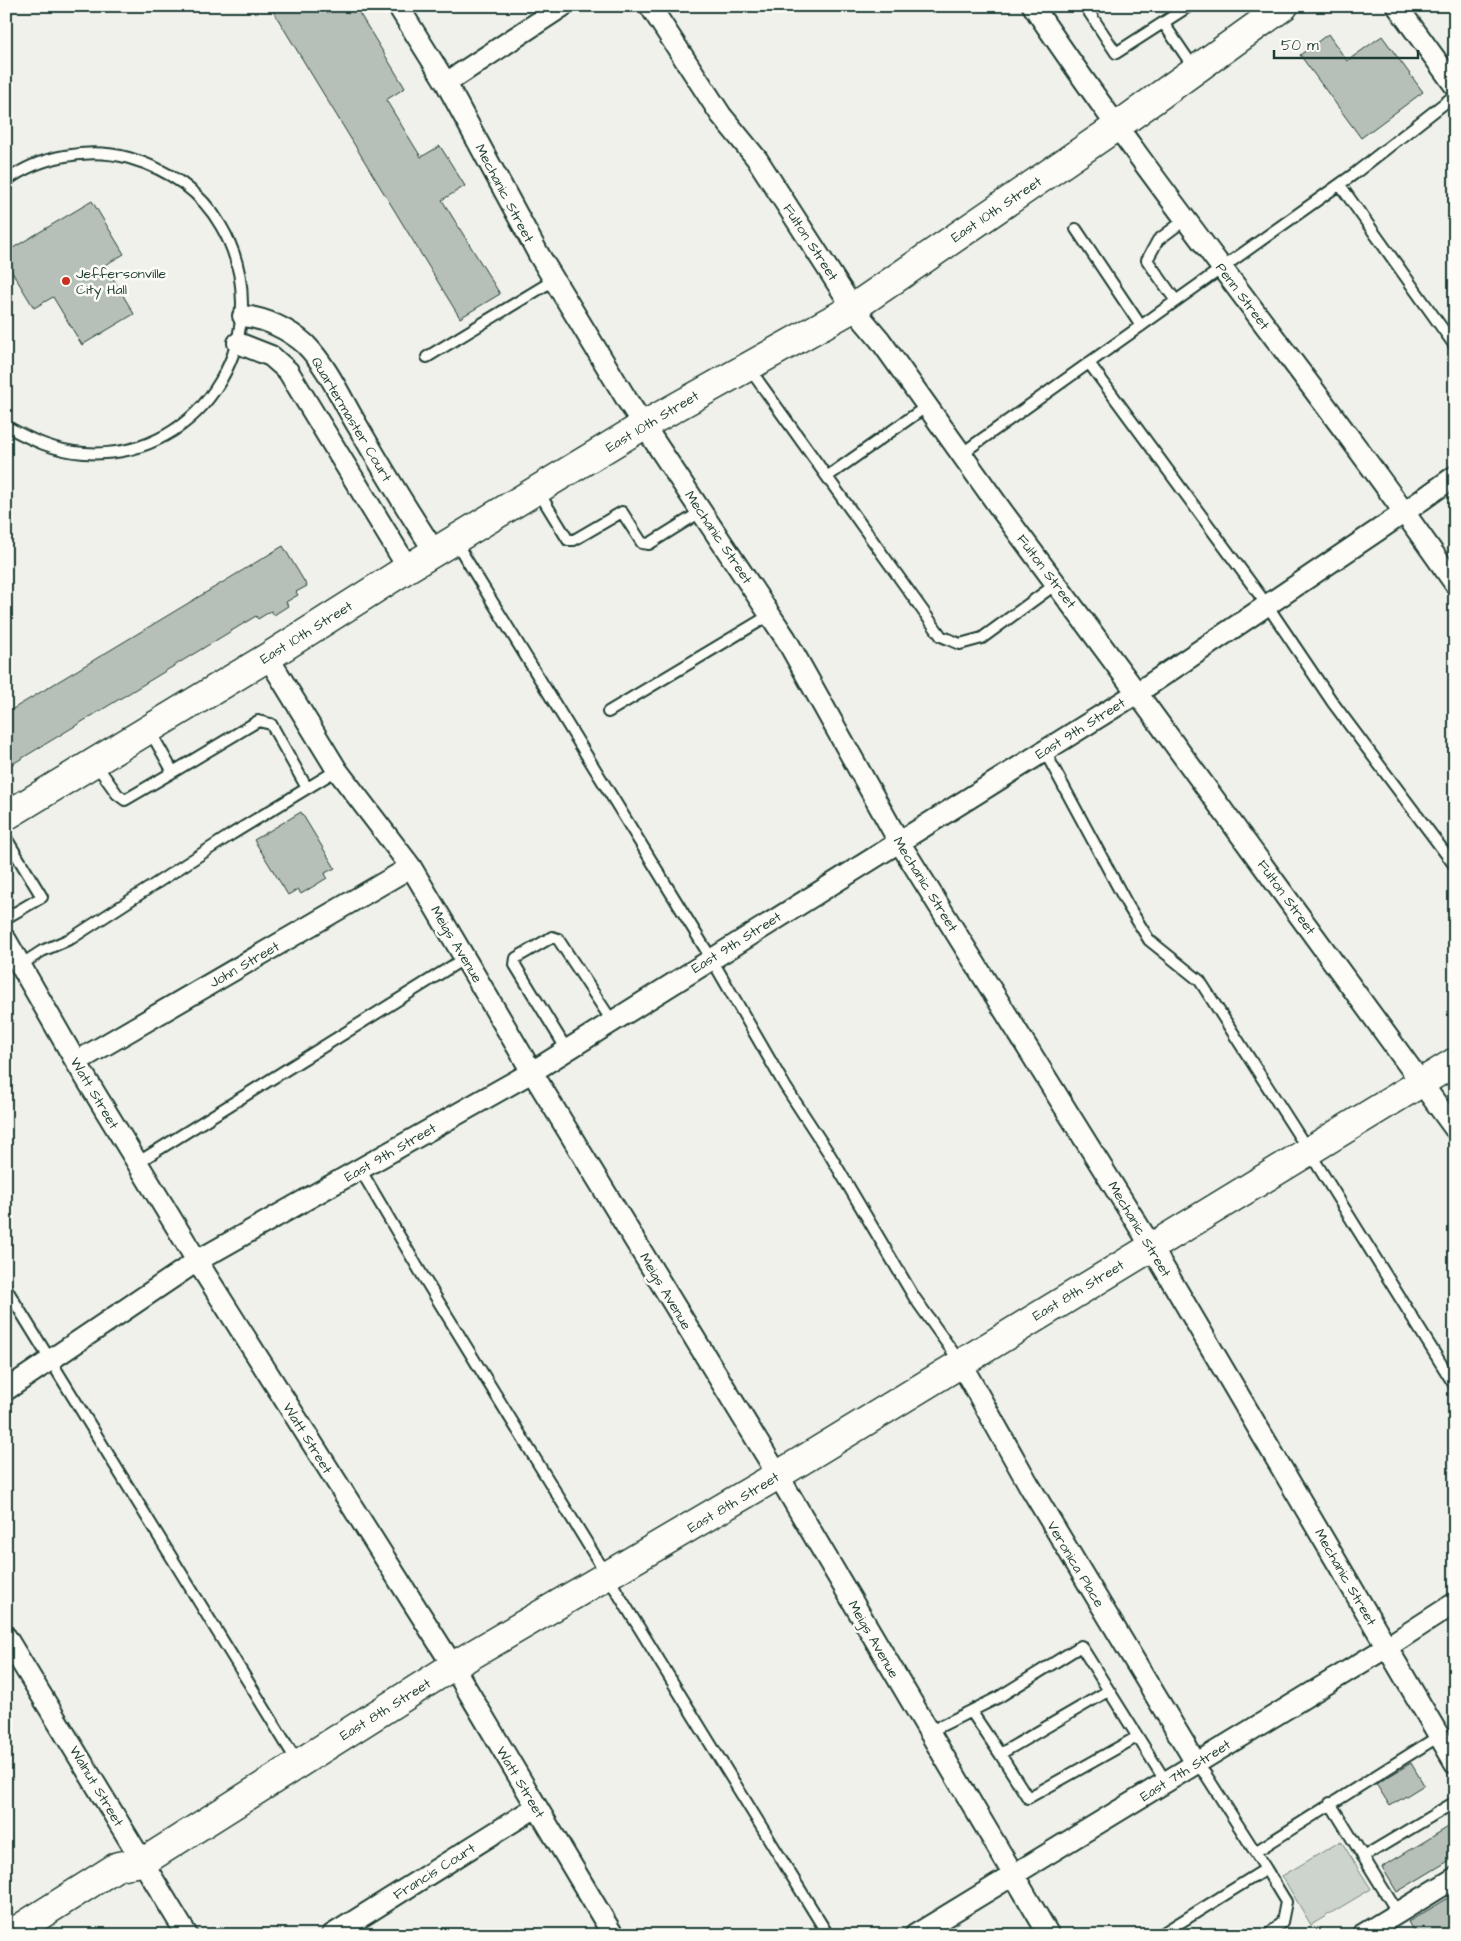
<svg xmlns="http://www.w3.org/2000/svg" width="1461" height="1941" font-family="'Architects Daughter',sans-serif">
  <rect width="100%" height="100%" fill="#f0f1eb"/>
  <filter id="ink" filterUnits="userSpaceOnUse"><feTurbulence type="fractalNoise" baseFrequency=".02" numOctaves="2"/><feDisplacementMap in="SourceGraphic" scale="10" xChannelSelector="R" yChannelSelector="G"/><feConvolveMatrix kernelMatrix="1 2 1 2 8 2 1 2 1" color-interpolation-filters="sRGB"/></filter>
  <g filter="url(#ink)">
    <path fill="#cdd3cd" stroke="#768880" d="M1341,1841L1371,1889L1311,1925L1282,1876Z"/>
    <path fill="#b6bfb8" stroke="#1f3d34" d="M270,6H355L405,88L386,100L421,157L440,146L465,186L442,200L500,294L460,318Z
      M1328,34L1347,61L1382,36L1423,92L1361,138L1300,55Z
      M92,201L124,254L105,265L134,314L82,345L53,297L34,308L6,262V252Z
      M283,546L307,586L296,592L298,595L286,602L288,606L274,615L271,611L258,619L256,616L6,768V713Z
      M301,812L335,868L325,873L327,878L301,894L298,889L288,895L254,840Z
      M1411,1763L1424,1785L1390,1806L1376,1784Z
      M1455,1823V1857L1397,1892L1382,1867Z
      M1455,1894V1935H1416L1408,1922Z"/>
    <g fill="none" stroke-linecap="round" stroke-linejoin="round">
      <defs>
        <path id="lane" d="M1085,6L1116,53L1189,6
          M1164,24L1194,68
          M6,181C39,156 89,147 129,158C167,169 201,191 221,226C281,328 205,462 84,453C55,451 31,440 6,426
          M1340,185L1455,346
          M1076,229L1141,326
          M1176,301L1147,260L1158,240L1186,219
          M427,357L554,280
          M1089,363L1267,605L1333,703L1455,866
          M749,368L941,636L960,644L982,638L1056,584
          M961,454L1354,174L1455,95
          M828,476L927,406
          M538,491L568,540H574L622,512L642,543L649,544L702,511
          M455,541L711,958L785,1086L830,1155L914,1297L960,1362
          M608,712L770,615
          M150,731L173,772L258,721L271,724L307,788
          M1044,750L1127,904L1149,940L1200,981L1308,1150L1455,1386
          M95,763L117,794L125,800L173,772
          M6,838L42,897L6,918
          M22,964L42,951L72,938L232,834L337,770
          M567,1050L515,965L516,958L552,937L558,939L612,1021
          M137,1163L465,958
          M360,1169L421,1273L828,1935
          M6,1288L298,1763
          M971,1711L1000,1754L1108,1691
          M929,1732L999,1697L1081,1646L1166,1782
          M1000,1754L1028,1798L1137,1737
          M1330,1803L1398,1913
          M1255,1852L1439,1736
          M1363,1857L1455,1802
          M1266,1869L1286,1902L1282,1922L1268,1935
          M1160,1935L1266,1869L1206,1775L1196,1763"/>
        <path id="street" d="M398,6L446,83L539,255L627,400L786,639L898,840L1151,1246L1455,1763
          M650,6L721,115L757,159L853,308L880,340L1002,511L1137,693L1455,1129
          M1033,6C1166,204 1319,388 1455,584
          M1397,6L1455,86
          M446,83L563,6
          M243,316C265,318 288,329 305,344C327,366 341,398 357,425C382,468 407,510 435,552
          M238,343L271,356L288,371L408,568
          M268,657L337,770L411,867L532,1072L778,1475L1049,1935
          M6,940L76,1062L197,1261L453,1666L613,1935
          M76,1062L411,867
          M960,1362L1029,1485L1196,1763
          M6,1390L197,1261L532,1072L1137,693L1405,512L1455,476
          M6,1637L187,1935
          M332,1935L536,1807
          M915,1935L1387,1647L1455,1603
          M1362,1935L1455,1878"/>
        <path id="secondary" d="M9,1935L118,1866L143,1862L453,1666L778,1475L1455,1062"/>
        <path id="primary" d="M6,816L268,657L408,568L644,425L853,308L1116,127L1284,6"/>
      </defs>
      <use href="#lane" stroke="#1f3d34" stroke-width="14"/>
      <use href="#street" stroke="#1f3d34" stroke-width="24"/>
      <use href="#secondary" stroke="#1f3d34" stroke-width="31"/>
      <use href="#primary" stroke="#1f3d34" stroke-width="31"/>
      <use href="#lane" stroke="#fdfcf7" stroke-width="10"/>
      <use href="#street" stroke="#fdfcf7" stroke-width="20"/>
      <use href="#secondary" stroke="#fdfcf7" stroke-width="28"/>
      <use href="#primary" stroke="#fdfcf7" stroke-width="28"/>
    </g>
  </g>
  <circle fill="#c8321e" stroke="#fdfcf7" stroke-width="2" cx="66" cy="281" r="5"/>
  <g text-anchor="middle" stroke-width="5" stroke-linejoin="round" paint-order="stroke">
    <g font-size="14" fill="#1f3d34" stroke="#fdfcf7">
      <text transform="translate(505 193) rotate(62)" y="5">Mechanic Street</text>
      <text transform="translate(996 209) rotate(-34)" y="5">East 10th Street</text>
      <text transform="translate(811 242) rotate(57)" y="5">Fulton Street</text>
      <text transform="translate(1243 296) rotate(53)" y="5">Penn Street</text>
      <text transform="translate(352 419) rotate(59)" y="5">Quartermaster Court</text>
      <text transform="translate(652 421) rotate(-31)" y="5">East 10th Street</text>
      <text transform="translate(719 537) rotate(56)" y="5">Mechanic Street</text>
      <text transform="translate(1047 571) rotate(53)" y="5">Fulton Street</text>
      <text transform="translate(306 632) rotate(-32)" y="5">East 10th Street</text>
      <text transform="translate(1080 728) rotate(-32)" y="5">East 9th Street</text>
      <text transform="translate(926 884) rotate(58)" y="5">Mechanic Street</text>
      <text transform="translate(1287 897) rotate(54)" y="5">Fulton Street</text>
      <text transform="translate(736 942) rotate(-32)" y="5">East 9th Street</text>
      <text transform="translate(457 944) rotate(59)" y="5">Meigs Avenue</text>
      <text transform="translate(244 964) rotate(-30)" y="5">John Street</text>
      <text transform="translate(95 1093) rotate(59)" y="5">Watt Street</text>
      <text transform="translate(390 1152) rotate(-30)" y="5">East 9th Street</text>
      <text transform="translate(1140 1229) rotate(59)" y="5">Mechanic Street</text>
      <text transform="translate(1078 1290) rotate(-31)" y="5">East 8th Street</text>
      <text transform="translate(666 1291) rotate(59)" y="5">Meigs Avenue</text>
      <text transform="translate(308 1438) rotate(58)" y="5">Watt Street</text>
      <text transform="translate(733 1502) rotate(-31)" y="5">East 8th Street</text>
      <text transform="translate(1076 1564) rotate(59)" y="5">Veronica Place</text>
      <text transform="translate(1346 1577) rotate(60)" y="5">Mechanic Street</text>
      <text transform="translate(874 1639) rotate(60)" y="5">Meigs Avenue</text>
      <text transform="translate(385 1709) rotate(-32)" y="5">East 8th Street</text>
      <text transform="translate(1185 1770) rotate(-32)" y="5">East 7th Street</text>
      <text transform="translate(521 1782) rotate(59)" y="5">Watt Street</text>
      <text transform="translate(97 1786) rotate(59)" y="5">Walnut Street</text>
      <text transform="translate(434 1871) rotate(-32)" y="5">Francis Court</text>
    </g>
    <g font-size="14" fill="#1f3d34" stroke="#fdfcf7" text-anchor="start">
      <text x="76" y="278">Jeffersonville<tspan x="76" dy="16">City Hall</tspan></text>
    </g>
  </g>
  <rect width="1461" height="1941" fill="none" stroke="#fdfcf7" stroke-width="25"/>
  <rect x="12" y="12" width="1436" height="1916" fill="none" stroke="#1f3d34" stroke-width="2" filter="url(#ink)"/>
  <path d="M1274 50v8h144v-8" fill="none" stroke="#1f3d34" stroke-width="2.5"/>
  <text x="1281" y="50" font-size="15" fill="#1f3d34" stroke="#fdfcf7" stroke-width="4" paint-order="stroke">50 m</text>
</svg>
